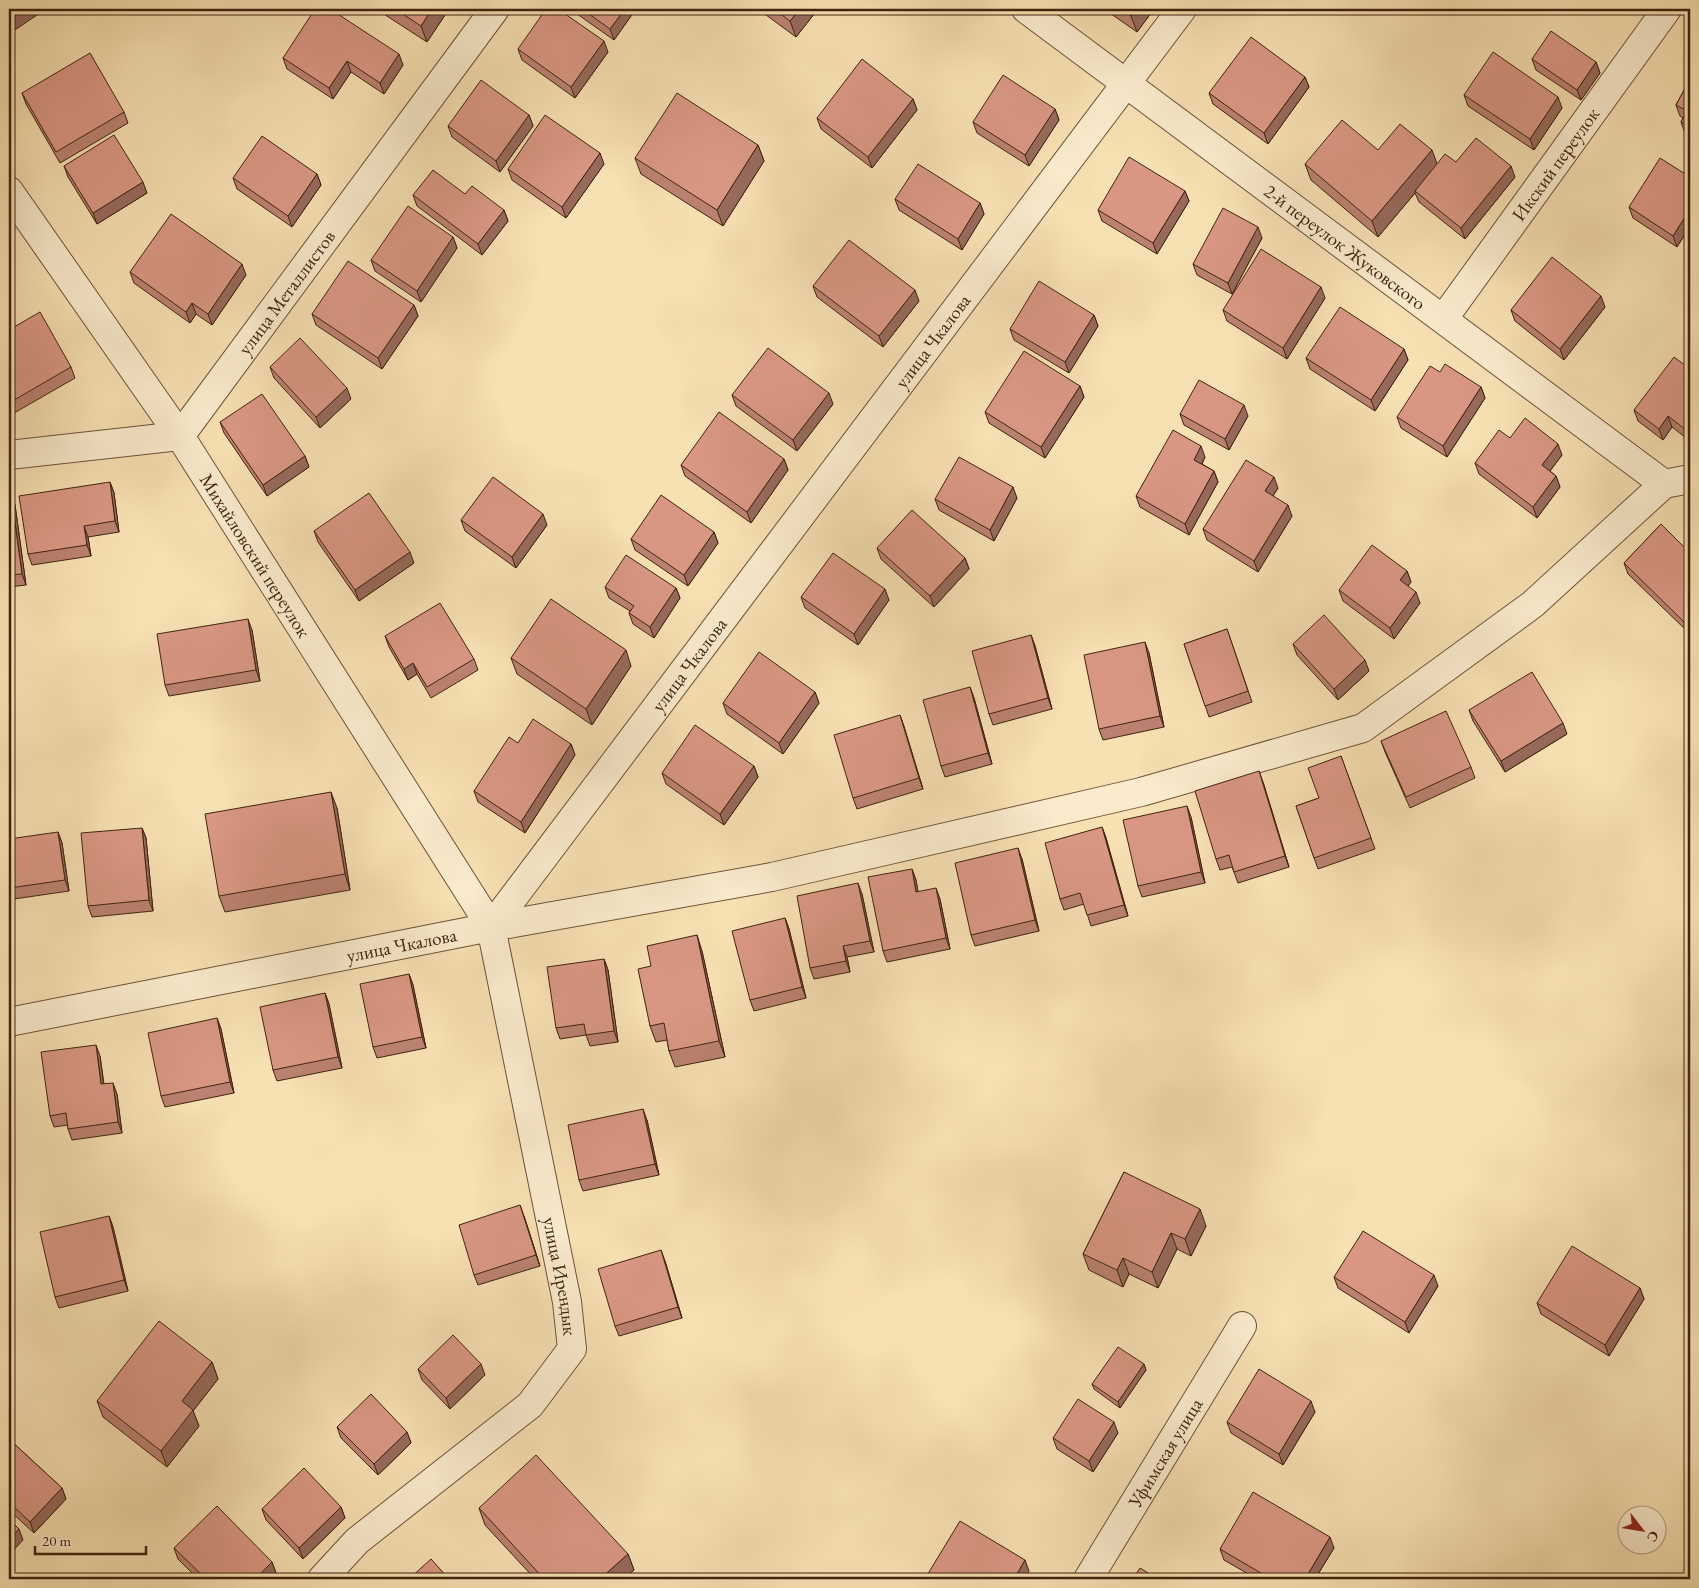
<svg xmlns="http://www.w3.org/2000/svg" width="1699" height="1588" font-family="'EB Garamond',serif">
  <rect width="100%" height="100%" fill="#f7e0b2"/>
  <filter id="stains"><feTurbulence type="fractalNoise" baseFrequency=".004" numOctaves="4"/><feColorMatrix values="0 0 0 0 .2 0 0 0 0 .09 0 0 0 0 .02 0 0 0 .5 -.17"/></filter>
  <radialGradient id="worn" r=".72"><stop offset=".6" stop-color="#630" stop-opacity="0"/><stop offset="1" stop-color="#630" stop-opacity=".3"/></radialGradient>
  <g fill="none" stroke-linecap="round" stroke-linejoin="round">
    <defs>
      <g id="minor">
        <path id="s1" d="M1026,9L1664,484"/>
        <path id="s2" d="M9,191L180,436L491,927L567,1302L572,1349L530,1405L357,1541L322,1579"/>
        <path id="s3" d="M1444,318L1667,9"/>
        <path id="s4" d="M9,455L180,436L495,9"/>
        <path d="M491,927L772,877L1141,792L1363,728L1533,604L1664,484L1690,479"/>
        <path id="s5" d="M9,1022L491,927L1182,9"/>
        <path id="s6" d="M1088,1579L1242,1326"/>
      </g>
    </defs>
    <use href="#minor" stroke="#6e5238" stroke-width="30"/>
    <use href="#minor" stroke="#faebcd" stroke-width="28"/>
  </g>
  <path fill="#bb8271" stroke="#40230f" d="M376,9H449L427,42Z
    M570,9H636L614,40Z
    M758,9H818L796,37Z
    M1104,9H1154L1137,32Z
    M1551,9H1563L1559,15Z
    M518,49L608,52L575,98L522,60Z
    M283,58L403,65L384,94L351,72L333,99L287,69Z
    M1532,59L1596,62L1600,73L1581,100L1536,70Z
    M1305,77L1309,87L1268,144L1213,104L1209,93Z
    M1690,79V136L1685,133L1681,122L1683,118L1680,116L1676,105Z
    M22,93L124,112L128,123L60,163L26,104Z
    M1464,95L1562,108L1534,150L1468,106Z
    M913,99L917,110L872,168L821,129L817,118Z
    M1055,109L1059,120L1029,166L977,133L973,122Z
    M529,115L533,126L500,172L452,137L448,126Z
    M758,145L764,161L723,226L641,174L635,158Z
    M1378,150L1437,164L1456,162L1515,177L1465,239L1419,202L1415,193L1378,237L1311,180L1305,164Z
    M604,164L566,218L512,180L508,169Z
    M64,166L147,193L97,224L68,177Z
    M317,174L321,185L292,227L237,189L233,178Z
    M1690,177V226L1677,247L1633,218L1629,207Z
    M1185,191L1189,201L1157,254L1102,221L1098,210Z
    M413,195L504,210L508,221L482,255L417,206Z
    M895,199L980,203L984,214L962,250L899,210Z
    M453,237L457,248L421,302L375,271L371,260Z
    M1262,238L1232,294L1197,275L1193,264Z
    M130,272L246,275L212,325L196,314L190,323L134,283Z
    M813,286L919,301L883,347L817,297Z
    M1325,298L1287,359L1227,321L1223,310Z
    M414,305L418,316L382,369L316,325L312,314Z
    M1605,307L1564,360L1515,321L1511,310Z
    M1094,315L1098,326L1069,373L1014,340L1010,329Z
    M9,330L71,367L75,378L9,416Z
    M1404,349L1408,360L1375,411L1310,369L1306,358Z
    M270,367L351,399L320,428L274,378Z
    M1690,369V441L1672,427L1663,440L1638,421L1634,410Z
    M1440,372L1481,387L1485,398L1447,457L1401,428L1397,417Z
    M1080,386L1084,397L1045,458L989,423L985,412Z
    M732,395L833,404L797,451L736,406Z
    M1180,414L1248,416L1229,450L1184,425Z
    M220,422L305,456L309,467L267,496L224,433Z
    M1510,438L1562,455L1550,471L1556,476L1560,487L1537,518L1479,474L1475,463Z
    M1205,457L1202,464L1214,471L1218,482L1189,535L1140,507L1136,496Z
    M784,459L788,470L751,523L685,476L681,465Z
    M110,482L114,493L119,532L88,537L91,556L32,565L28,554Z
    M1278,488L1273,496L1292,516L1258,572L1207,540L1203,529Z
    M9,494L15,505L26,585L9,587Z
    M1017,498L994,541L939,510L935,499Z
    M461,520L547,525L516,568L465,531Z
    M1661,524L1688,632L1628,574L1624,563Z
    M314,531L414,563L359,601L318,542Z
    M714,532L718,543L688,586L635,550L631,539Z
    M877,548L965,558L969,569L934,607L881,559Z
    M1407,571L1411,582L1408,586L1420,603L1394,639L1343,601L1339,590Z
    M605,587L676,588L680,598L654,638L633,624L629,613L630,611L609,598Z
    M801,597L889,600L858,645L805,608Z
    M1227,629L1252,702L1209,717L1184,644Z
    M252,630L260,681L169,696L165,685Z
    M1031,635L1035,646L1052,709L993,725L989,714Z
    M385,636L474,659L478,670L431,698L417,674L408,680L389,647Z
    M1293,644L1369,671L1338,700L1297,655Z
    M1149,653L1164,727L1103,740L1099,729Z
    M511,658L631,666L592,725L517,674Z
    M970,687L974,698L992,764L945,777L941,766Z
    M815,692L819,703L783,754L727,714L723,703Z
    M1469,710L1567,734L1505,772L1473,721Z
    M900,715L923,789L857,809L853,798Z
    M1381,741L1471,767L1475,778L1410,808L1385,752Z
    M518,743L571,744L575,755L525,833L478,802L474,791Z
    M1341,756L1375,849L1318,869L1296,806L1319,798Z
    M754,766L758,777L724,825L666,784L662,773Z
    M1263,782L1289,867L1238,883L1232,867L1220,870L1216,859Z
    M337,808L350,890L225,912L219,896Z
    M1191,817L1205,883L1142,897L1138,886Z
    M1102,827L1106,838L1128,916L1091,926L1084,904L1064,910L1060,899Z
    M142,828L146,838L153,911L92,917L88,906Z
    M58,832L62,843L69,891L14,899L10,888Z
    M1022,859L1039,931L975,946L971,935Z
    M912,869L916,880L918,892L940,899L950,949L887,962L883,951Z
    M862,894L874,952L847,957L850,972L814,979L810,968Z
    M785,918L789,929L806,998L754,1011L750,1000Z
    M702,951L725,1057L675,1067L669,1051L667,1040L656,1042L650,1026L651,966Z
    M604,959L608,970L618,1042L590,1046L586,1035L560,1039L556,1028Z
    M409,974L413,985L426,1048L377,1058L373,1047Z
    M325,993L329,1004L342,1068L277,1081L273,1070Z
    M217,1018L221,1029L234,1093L165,1107L161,1096Z
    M100,1056L104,1084L117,1094L122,1133L72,1140L68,1129V1125L54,1127L50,1116Z
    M647,1120L659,1175L583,1191L579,1180Z
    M1124,1172L1206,1226L1191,1256L1177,1249L1158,1288L1129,1274L1123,1287L1089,1270L1083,1254Z
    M109,1216L113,1227L128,1291L59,1308L55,1297Z
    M524,1216L540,1266L478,1285L474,1275Z
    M665,1261L682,1318L619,1336L615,1326Z
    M1334,1277L1438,1286L1409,1333L1338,1288Z
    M1640,1288L1644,1299L1609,1356L1541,1314L1537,1303Z
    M212,1362L218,1379L193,1411L199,1426L167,1467L103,1417L97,1401Z
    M1144,1364L1146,1370L1120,1408L1094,1389L1092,1384Z
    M418,1369L485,1375L450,1409L422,1380Z
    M1315,1412L1283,1465L1231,1433L1227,1422Z
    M337,1427L407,1432L411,1443L378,1475L341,1438Z
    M1118,1433L1093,1472L1057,1449L1053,1438Z
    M9,1439L62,1488L66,1499L34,1533L9,1510Z
    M341,1507L345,1518L303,1559L266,1520L262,1509Z
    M479,1508L628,1554L634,1570L624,1579H535L485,1525Z
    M174,1548L272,1562L276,1573L270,1579H198L178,1559Z
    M1334,1548L1315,1579H1257L1224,1560L1220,1549Z"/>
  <path fill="#986a5c" stroke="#40230f" d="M26,9H46L9,34V20Z
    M432,9H449L427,42L421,26Z
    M625,9H636L614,40L610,29Z
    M800,9H818L796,37L790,21Z
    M1136,9H1154L1137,32L1131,16Z
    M1557,9H1563L1559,15Z
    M604,41L608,52L575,98L571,87Z
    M399,54L403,65L384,94L380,83Z
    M347,61L351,72L333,99L329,88Z
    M1596,62L1600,73L1581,100L1577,90Z
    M1305,77L1309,87L1268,144L1264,133Z
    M1558,97L1562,108L1534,150L1530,139Z
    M913,99L917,110L872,168L868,157Z
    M1055,109L1059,120L1029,166L1025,155Z
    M529,115L533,126L500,172L496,161Z
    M758,145L764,161L723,226L717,210Z
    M1432,150L1438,166L1415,191V193L1378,237L1372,221Z
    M600,153L604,164L566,218L562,207Z
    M1511,166L1515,177L1465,239L1461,228Z
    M317,174L321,185L292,227L288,216Z
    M143,182L147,193L97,224L93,213Z
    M1185,191L1189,201L1157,254L1153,243Z
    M980,203L984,214L962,250L958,239Z
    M1690,209V226L1677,247L1673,236Z
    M504,210L508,221L482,255L478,244Z
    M1258,227L1262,238L1232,294L1228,283Z
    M453,237L457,248L421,302L417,291Z
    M242,264L246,275L212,325L208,314Z
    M1321,287L1325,298L1287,359L1283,348Z
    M915,290L919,301L883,347L879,336Z
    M1601,296L1605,307L1564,360L1560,349Z
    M192,303L196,314L190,323L186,312Z
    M414,305L418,316L382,369L378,358Z
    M1094,315L1098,326L1069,373L1065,362Z
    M1404,349L1408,360L1375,411L1371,400Z
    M1080,386L1084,397L1045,458L1041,447Z
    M1481,387L1485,398L1447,457L1443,446Z
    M347,388L351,399L320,428L316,417Z
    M829,393L833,404L797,451L793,440Z
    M1244,405L1248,416L1229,450L1225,439Z
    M1668,416L1672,427L1663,440L1659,429Z
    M1558,444L1562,455L1546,476L1542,465Z
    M1201,446L1205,457L1198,471L1194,460Z
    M305,456L309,467L267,496L263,485Z
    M784,459L788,470L751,523L747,512Z
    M1214,471L1218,482L1189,535L1185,524Z
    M1556,476L1560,487L1537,518L1533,507Z
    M1274,477L1278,488L1269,502L1265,491Z
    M110,482L114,493L119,532L115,521Z
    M1013,487L1017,498L994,541L990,530Z
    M11,494L15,505L26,585L22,574Z
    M1288,505L1292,516L1258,572L1254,561Z
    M543,514L547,525L516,568L512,557Z
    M84,526L88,537L91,556L87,545Z
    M714,532L718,543L688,586L684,575Z
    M410,552L414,563L359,601L355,590Z
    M965,558L969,569L934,607L930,596Z
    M1407,571L1411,582L1404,591L1400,580Z
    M676,588L680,598L654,638L650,627Z
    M885,589L889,600L858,645L854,634Z
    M1416,592L1420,603L1394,639L1390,628Z
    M1690,616V631L1688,632L1684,622Z
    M248,619L252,630L260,681L256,670Z
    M1031,635L1035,646L1052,709L1048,698Z
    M1145,642L1149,653L1164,727L1160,716Z
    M626,650L631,666L592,725L586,709Z
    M1365,660L1369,671L1338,700L1334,689Z
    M413,663L417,674L408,680L404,669Z
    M970,687L974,698L992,764L988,753Z
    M815,692L819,703L783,754L779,743Z
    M900,715L904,726L923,789L919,778Z
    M1563,723L1567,734L1505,772L1501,761Z
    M571,744L575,755L525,833L521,822Z
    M754,766L758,777L724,825L720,814Z
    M1259,771L1263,782L1289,867L1285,856Z
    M331,792L337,808L350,890L345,874Z
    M1187,806L1191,817L1205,883L1201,872Z
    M1102,827L1106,838L1128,916L1124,905Z
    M142,828L146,838L153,911L149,900Z
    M58,832L62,843L69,891L65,880Z
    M1018,848L1022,859L1039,931L1035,920Z
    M912,869L916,880L920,903L916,892Z
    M858,883L862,894L874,952L870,941Z
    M936,888L940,899L950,949L946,938Z
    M785,918L789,929L806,998L802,987Z
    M697,935L702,951L725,1057L719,1041Z
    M843,946L847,957L850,972L846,961Z
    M604,959L608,970L618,1042L614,1031Z
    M409,974L413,985L426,1048L422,1037Z
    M325,993L329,1004L342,1068L338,1057Z
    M217,1018L221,1029L234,1093L230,1082Z
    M96,1045L100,1056L105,1095L101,1084Z
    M113,1083L117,1094L122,1133L118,1122Z
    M643,1109L647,1120L659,1175L655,1164Z
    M520,1205L524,1216L540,1266L536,1255Z
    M1200,1209L1206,1226L1191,1256L1185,1239Z
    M109,1216L113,1227L128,1291L124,1280Z
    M1171,1233L1177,1249L1158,1288L1152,1272Z
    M661,1250L665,1261L682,1318L678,1307Z
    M1123,1258L1129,1274L1123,1287L1117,1270Z
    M1434,1275L1438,1286L1409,1333L1405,1322Z
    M1640,1288L1644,1299L1609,1356L1605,1345Z
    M212,1362L218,1379L193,1411L199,1426L167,1467L161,1451L182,1401Z
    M481,1364L485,1375L450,1409L446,1398Z
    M1144,1364L1146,1370L1120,1408L1118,1402Z
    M1311,1401L1315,1412L1283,1465L1279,1454Z
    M1114,1422L1118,1433L1093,1472L1089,1461Z
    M407,1432L411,1443L378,1475L374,1464Z
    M62,1488L66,1499L34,1533L30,1522Z
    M341,1507L345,1518L303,1559L299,1548Z
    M19,1529L23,1540L9,1555V1540Z
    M1330,1537L1334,1548L1315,1579H1305Z
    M628,1554L634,1570L624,1579H600Z
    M1025,1560L1029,1571L1024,1579H1014Z
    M272,1562L276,1573L270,1579H255Z"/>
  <path fill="#d99783" stroke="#40230f" d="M9,9H26L9,20Z
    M315,9H330L399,54L380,83L347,61L329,88L283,58Z
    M395,9H432L421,26Z
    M546,9H558L604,41L571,87L518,49Z
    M582,9H625L610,29Z
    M774,9H800L790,21Z
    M1121,9H1136L1131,16Z
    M1551,31L1596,62L1577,90L1532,59Z
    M1251,37L1305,77L1264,133L1209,93Z
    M1493,52L1558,97L1530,139L1464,95Z
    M90,53L124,112L56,152L22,93Z
    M862,59L913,99L868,157L817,118Z
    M1003,75L1055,109L1025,155L973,122Z
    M1690,79V127L1681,122L1687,111L1676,105Z
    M481,80L529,115L496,161L448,126Z
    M677,93L758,145L717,210L635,158Z
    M545,115L600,153L562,207L508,169Z
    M1342,120L1378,150L1400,124L1432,150L1372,221L1305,164Z
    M114,135L143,182L93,213L64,166Z
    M262,136L317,174L288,216L233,178Z
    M1476,138L1511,166L1461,228L1415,191L1445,154L1456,162Z
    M1129,157L1185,191L1153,243L1098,210Z
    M1660,158L1690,177V209L1673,236L1629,207Z
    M918,164L980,203L958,239L895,199Z
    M433,170L465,194L472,186L504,210L478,244L413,195Z
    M408,206L453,237L417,291L371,260Z
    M1223,208L1258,227L1228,283L1193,264Z
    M171,214L242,264L208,314L192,303L186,312L130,272Z
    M849,240L915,290L879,336L813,286Z
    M1261,249L1321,287L1283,348L1223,310Z
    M1552,257L1601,296L1560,349L1511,310Z
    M348,261L414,305L378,358L312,314Z
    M1039,281L1094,315L1065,362L1010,329Z
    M1340,307L1404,349L1371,400L1306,358Z
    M40,312L71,367L9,403V330Z
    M300,338L347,388L316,417L270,367Z
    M768,348L829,393L793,440L732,395Z
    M1024,351L1080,386L1041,447L985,412Z
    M1674,357L1690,369V433L1668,416L1659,429L1634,410Z
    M1445,364L1481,387L1443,446L1397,417L1430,366L1440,372Z
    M1199,380L1244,405L1225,439L1180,414Z
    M262,394L305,456L263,485L220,422Z
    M719,412L784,459L747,512L681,465Z
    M1525,418L1558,444L1542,465L1556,476L1533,507L1475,463L1499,430L1510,438Z
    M1173,430L1201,446L1194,460L1214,471L1185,524L1136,496Z
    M959,457L1013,487L990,530L935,499Z
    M1246,460L1274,477L1265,491L1288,505L1254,561L1203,529Z
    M493,477L543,514L512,557L461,520Z
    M110,482L115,521L84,526L87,545L28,554L19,496Z
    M369,493L410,552L355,590L314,531Z
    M9,494H11L22,574L9,575Z
    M661,495L714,532L684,575L631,539Z
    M912,510L965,558L930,596L877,548Z
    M1661,524L1690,553V616L1684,622L1624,563Z
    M1372,545L1407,571L1400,580L1416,592L1390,628L1339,590Z
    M833,553L885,589L854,634L801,597Z
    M626,555L676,588L650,627L629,613L634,606L605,587Z
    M551,599L626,650L586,709L511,658Z
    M440,603L474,659L427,687L413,663L404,669L385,636Z
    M1324,615L1365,660L1334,689L1293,644Z
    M248,619L256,670L165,685L157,634Z
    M1227,629L1248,691L1205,706L1184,644Z
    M1031,635L1048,698L989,714L972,651Z
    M1145,642L1160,716L1099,729L1084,655Z
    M759,652L815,692L779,743L723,703Z
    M1532,672L1563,723L1501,761L1469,710Z
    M970,687L988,753L941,766L923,700Z
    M1446,711L1471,767L1406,797L1381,741Z
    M900,715L919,778L853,798L834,735Z
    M533,719L571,744L521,822L474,791L509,737L518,743Z
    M695,725L754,766L720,814L662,773Z
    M1341,756L1371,838L1314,858L1296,806L1319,798L1308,768Z
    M1259,771L1285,856L1234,872L1229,855L1216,859L1195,791Z
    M331,792L345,874L219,896L205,814Z
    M1187,806L1201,872L1138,886L1123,820Z
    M1102,827L1124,905L1087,915L1080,893L1060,899L1045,843Z
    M142,828L149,900L88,906L81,833Z
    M58,832L65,880L10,888L9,878V839Z
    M1018,848L1035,920L971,935L955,863Z
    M912,869L916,892L936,888L946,938L883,951L868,877Z
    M858,883L870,941L843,946L846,961L810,968L797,896Z
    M785,918L802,987L750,1000L732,931Z
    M697,935L719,1041L669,1051L664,1023L650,1026L638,969L651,966L647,946Z
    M604,959L614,1031L586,1035L584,1024L556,1028L547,967Z
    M409,974L422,1037L373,1047L360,984Z
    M325,993L338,1057L273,1070L260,1007Z
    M217,1018L230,1082L161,1096L148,1033Z
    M96,1045L101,1084L113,1083L118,1122L68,1129L66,1113L50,1116L41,1052Z
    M643,1109L655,1164L579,1180L568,1125Z
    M1124,1172L1200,1209L1185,1239L1171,1233L1152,1272L1123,1258L1117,1270L1083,1254Z
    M520,1205L536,1255L474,1275L459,1225Z
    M109,1216L124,1280L55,1297L40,1232Z
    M1363,1231L1434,1275L1405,1322L1334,1277Z
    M1572,1246L1640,1288L1605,1345L1537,1303Z
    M661,1250L678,1307L615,1326L598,1269Z
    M159,1321L212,1362L182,1401L193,1410L161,1451L97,1401Z
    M453,1335L481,1364L446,1398L418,1369Z
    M1118,1347L1144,1364L1118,1402L1092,1384Z
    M1259,1369L1311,1401L1279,1454L1227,1422Z
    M371,1394L407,1432L374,1464L337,1427Z
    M1078,1399L1114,1422L1089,1461L1053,1438Z
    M9,1439L62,1488L30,1522L9,1502Z
    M536,1455L628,1554L600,1579H544L479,1508Z
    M304,1468L341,1507L299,1548L262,1509Z
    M1253,1492L1330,1537L1305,1579H1271L1220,1549Z
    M217,1506L272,1562L255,1579H206L174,1548Z
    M9,1519L19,1529L9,1540Z
    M960,1521L1025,1560L1014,1579H930L926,1577Z
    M431,1559L449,1579H409Z
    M1140,1568L1158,1579H1133Z"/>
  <g text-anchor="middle" stroke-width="5" stroke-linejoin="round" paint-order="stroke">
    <g font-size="19" fill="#40230f" stroke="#faebcd">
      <text dy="7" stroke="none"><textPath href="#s3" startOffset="190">Икский переулок</textPath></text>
      <text dy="7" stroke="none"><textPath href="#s1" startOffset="398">2-й переулок Жуковского</textPath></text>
      <text dy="7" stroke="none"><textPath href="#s4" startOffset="351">улица Металлистов</textPath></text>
      <text dy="7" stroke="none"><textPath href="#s5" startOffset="1225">улица Чкалова</textPath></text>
      <text dy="7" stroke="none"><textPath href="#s2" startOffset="440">Михайловский переулок</textPath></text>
      <text dy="7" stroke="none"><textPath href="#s5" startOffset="820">улица Чкалова</textPath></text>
      <text dy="7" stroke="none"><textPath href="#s5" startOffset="400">улица Чкалова</textPath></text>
      <text dy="7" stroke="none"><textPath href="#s2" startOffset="1236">улица Ирендык</textPath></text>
      <text dy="7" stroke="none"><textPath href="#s6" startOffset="148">Уфимская улица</textPath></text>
    </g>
  </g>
  <rect width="1699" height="1588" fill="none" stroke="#f7e0b2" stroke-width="30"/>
  <rect x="10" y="10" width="1679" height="1568" fill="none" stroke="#40230f" stroke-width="2.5"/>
  <rect x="15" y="15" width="1669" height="1558" fill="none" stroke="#40230f"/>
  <g transform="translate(1642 1530) rotate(121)"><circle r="24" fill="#faebcd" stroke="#b09b81"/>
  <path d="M0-4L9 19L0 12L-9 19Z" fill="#8f2418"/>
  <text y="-8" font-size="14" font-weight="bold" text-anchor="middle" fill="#40230f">С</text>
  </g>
  <path d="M35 1546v8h111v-8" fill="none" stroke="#40230f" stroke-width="2.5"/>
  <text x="42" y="1546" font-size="15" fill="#40230f" stroke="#faebcd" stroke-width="4" paint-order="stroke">20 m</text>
  <rect width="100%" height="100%" filter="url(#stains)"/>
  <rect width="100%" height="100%" fill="url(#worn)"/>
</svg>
